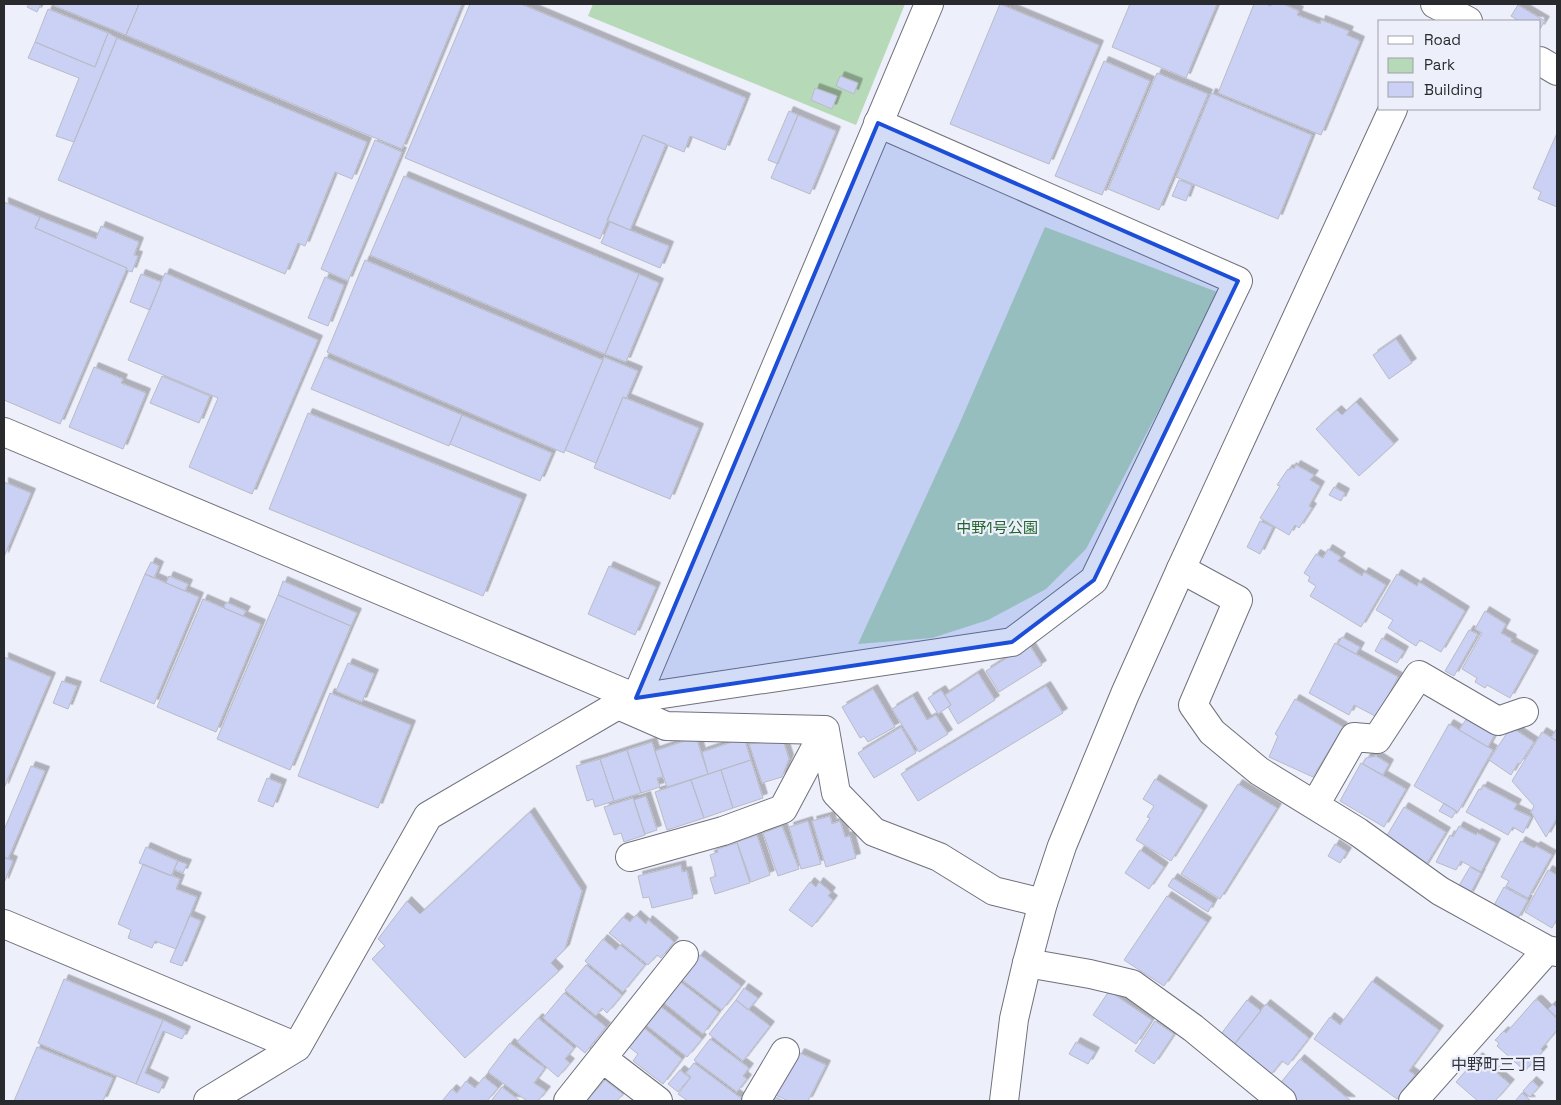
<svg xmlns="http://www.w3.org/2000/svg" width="1561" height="1105" font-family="'Space Grotesk','Noto Sans JP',sans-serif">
  <defs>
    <filter id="shadow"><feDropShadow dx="4.5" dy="-4.5" stdDeviation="0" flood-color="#0004"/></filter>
  </defs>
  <rect width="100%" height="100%" fill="#edeffb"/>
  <path fill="#b6dab8" d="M593,4H905L856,125L588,16Z
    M1045,227L1220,293L1086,549L1046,589L988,620L932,638L858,644L958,427Z"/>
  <path fill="#cad1f4" stroke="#b9bbc6" filter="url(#shadow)" d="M29,4H41L37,12L27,7Z
    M50,4H139L126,35Z
    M139,4H462L402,149L126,35Z
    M470,4H521L746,98L725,150L690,136L684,152L643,135L600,239L405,158Z
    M1000,4L1099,45L1049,164L950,124Z
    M1130,4H1217L1186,78L1112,47Z
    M1254,4H1265L1271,6V4H1283L1299,11L1297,15L1320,24L1321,20L1349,31L1347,35L1360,41L1321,135L1218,93Z
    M1518,5L1545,21L1540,29V21H1519L1511,16Z
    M48,9L108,33L95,67L35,42Z
    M108,33L117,38L74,142L56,136L79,78L28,58L35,42L95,67Z
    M117,38L367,142L352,179L335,172L305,246L298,243L285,274L58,180Z
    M1104,61L1150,81L1102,195L1055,176Z
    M1157,73L1208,94L1159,210L1108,189Z
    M840,76L858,83L854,94L836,86Z
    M815,88L837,96L832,109L811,100Z
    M1211,93L1312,135L1278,219L1176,177Z
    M789,111L798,115L778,164L768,160Z
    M798,115L836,131L810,194L771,178Z
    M1557,133V207L1538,199L1541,192L1533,188Z
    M643,135L666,144L630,230L607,220Z
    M375,140L402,152L348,281L321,269Z
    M404,176L639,274L605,354L370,255Z
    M1179,180L1192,185L1186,201L1172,196Z
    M4,202L40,217L35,228L127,268L60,424L4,400Z
    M40,217L96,239L101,226L139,242L134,255L138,256L132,272L126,270L127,268L35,228Z
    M610,222L669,246L660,268L601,243Z
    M365,260L603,360L564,453L327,352Z
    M165,273L318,340L252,494L189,467L218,398L128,360Z
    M141,274L161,282L150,310L130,302Z
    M639,274L659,283L626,362L605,354Z
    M325,277L344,285L328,326L308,318Z
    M1396,339L1412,363L1389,379L1373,355Z
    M325,357L462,415L449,446L311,389Z
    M604,357L638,371L626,399L623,397L596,463L565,450Z
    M94,367L123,379L121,383L146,393L123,449L69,427Z
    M162,376L210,396L199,423L150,403Z
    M623,397L699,428L670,499L594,468Z
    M1356,402L1394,444L1359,476L1316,429L1337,410L1342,415Z
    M308,413L522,499L483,596L269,509Z
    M462,415L552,453L540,481L450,444Z
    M1296,465L1314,475L1310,480L1320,486L1309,506L1312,508L1299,528L1295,525L1289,535L1260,518L1280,486L1277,485L1288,469L1290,470L1292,467L1294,469Z
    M4,482L31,493L4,557Z
    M1334,487L1345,493L1341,501L1329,495Z
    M1260,521L1273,527L1260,554L1247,547Z
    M1328,549L1341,557L1338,561L1362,576L1364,572L1386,585L1361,627L1310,596L1316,586L1308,581L1310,577L1304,573L1316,554L1323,558Z
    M151,562L159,566L154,578L145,574Z
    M609,566L656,587L635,635L588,614Z
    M145,574L199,597L154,704L100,681Z
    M1397,574L1417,586L1419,582L1465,611L1441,652L1420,640L1416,646L1388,628L1393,620L1376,610Z
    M169,576L188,584L185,591L166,583Z
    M283,581L357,613L351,626L278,595Z
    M278,595L351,626L290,770L217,739Z
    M203,599L261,624L216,732L157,707Z
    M226,602L246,611L243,616L224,608Z
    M1485,611L1506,624L1501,633L1512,639L1511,642L1534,655L1510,698L1487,685L1485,688L1475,682L1477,678L1462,669L1482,633L1475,629Z
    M1469,630L1478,634L1454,676L1445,671Z
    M1342,637L1360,647L1356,654L1338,644Z
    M1382,638L1404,651L1397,663L1375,651Z
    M1335,643L1398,677L1377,717L1354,705L1349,715L1309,693Z
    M1029,644L1042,665L999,692L986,671Z
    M4,657L51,677L4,788Z
    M348,663L374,674L362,702L336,691Z
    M978,673L995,700L958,724L948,707L951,705L945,695Z
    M62,681L77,686L68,709L53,703Z
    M1046,686L1063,713L918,801L901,774Z
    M873,689L895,727L868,742L864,736L860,738L842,707Z
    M941,690L951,705L938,714L928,698Z
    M330,693L411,725L378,808L298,776Z
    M913,696L927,720L936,715L948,734L919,752L892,709Z
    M1295,699L1343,727L1313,777L1269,757L1278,736L1275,734Z
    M1467,718L1495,734L1488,747L1459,730Z
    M1449,724L1493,750L1458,812L1414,786Z
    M901,727L916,753L874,778L858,753Z
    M1511,727L1534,742L1520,764L1518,763L1511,775L1489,760Z
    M1557,728V741L1551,738Z
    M1542,732L1557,741V818L1546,837L1531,812L1534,806L1512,781Z
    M696,737L708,774L667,787L655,751Z
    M744,738L751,760L708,774L702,752Z
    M783,740L789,759L782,777L762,783L749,744Z
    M652,742L663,777L657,778L660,787L641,793L627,750Z
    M627,750L641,793L614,801L600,759Z
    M1376,756L1389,764L1383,775L1363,764L1366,758Z
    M600,759L614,801L595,807L593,799L587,801L576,766Z
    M751,760L763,798L733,808L721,770Z
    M1361,763L1406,789L1384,827L1340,801Z
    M31,766L45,771L8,859L4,857V830Z
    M721,770L733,808L704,818L691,780Z
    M267,778L282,784L273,807L258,801Z
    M1155,779L1203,810L1171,861L1136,840L1150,818L1147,817L1154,806L1143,799Z
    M691,780L704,818L667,830L655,792Z
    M1238,784L1277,808L1220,899L1181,874Z
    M1483,786L1517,804L1514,809L1531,817L1523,833L1513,827L1508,835L1466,812L1479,789L1481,790Z
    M646,796L657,830L645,834L634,800Z
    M633,798L645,835L624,842L621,833L614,835L604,807Z
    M1444,803L1456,811L1452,818L1439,811Z
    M1404,807L1446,832L1424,868L1383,842Z
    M530,812L582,891L565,949L551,963L559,971L465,1058L372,959L385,946L378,939L407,901L420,914Z
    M830,816L832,824L840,821L845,837L850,836L856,858L826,867L812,821Z
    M808,821L821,864L801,869L789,827Z
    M782,826L799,869L778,876L763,833Z
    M1459,826L1476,835L1477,833L1496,843L1481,872L1461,861L1456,870L1436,862L1450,835L1453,837Z
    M757,835L770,875L751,882L737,842Z
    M1521,841L1534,848L1536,846L1552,855L1528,898L1506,886L1509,881L1501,877Z
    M737,843L750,883L715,894L710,878L716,876L710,855L718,852L717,849Z
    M1335,844L1347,852L1340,863L1328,856Z
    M146,847L178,861L171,876L139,863Z
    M1140,850L1164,867L1149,889L1125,873Z
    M4,857L13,861L4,883Z
    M178,861L187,864L183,873L174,869Z
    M143,864L180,879L176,889L197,897L176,949L155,941L152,948L128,938L131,930L118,924Z
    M681,865L682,872L687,871L693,898L652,908L649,897L643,898L638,876Z
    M1470,867L1481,873L1469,896L1457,889Z
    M1548,870L1557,875V919L1552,928L1525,912Z
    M1173,878L1213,903L1208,912L1168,886Z
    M810,882L816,887L819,882L831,892L828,896L833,900L812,927L789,910Z
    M1504,887L1528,900L1517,920L1493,907Z
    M1167,896L1207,922L1164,986L1124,960Z
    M636,915L646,924L648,920L674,942L661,958L657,955L648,965L609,933L623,917L630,922Z
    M190,916L201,921L182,966L170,962Z
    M603,939L616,950L620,945L645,965L623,992L585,961Z
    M700,955L741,986L722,1010L681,979Z
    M586,965L622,995L607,1013L602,1008L596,1016L565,990Z
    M64,979L163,1020L136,1084L38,1043Z
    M679,981L719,1012L703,1034L663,1002Z
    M1372,981L1439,1030L1409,1071L1415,1075L1397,1099L1314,1039L1330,1017L1340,1025Z
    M744,988L758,998L748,1010L736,1000Z
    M1109,991L1152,1020L1136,1044L1093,1015Z
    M564,993L606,1027L585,1053L543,1018Z
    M736,1000L770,1026L743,1061L709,1034Z
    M1247,1000L1261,1011L1235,1044L1221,1034Z
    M1535,1000H1538L1557,1019V1030L1541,1049L1543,1051L1525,1071L1497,1046L1499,1043L1495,1040L1504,1031L1506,1033Z
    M1266,1004L1309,1038L1288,1065L1282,1061L1269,1077L1231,1048Z
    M1553,1004L1557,1008V1017L1548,1009Z
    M660,1006L702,1039L687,1057L646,1025Z
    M538,1018L574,1048L565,1059L570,1063L558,1077L517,1042Z
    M163,1020L186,1031L182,1039L163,1031L145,1073L164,1082L159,1093L136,1084Z
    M1155,1021L1174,1034L1154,1064L1135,1051Z
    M644,1028L682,1059L663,1084L633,1061L638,1054L629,1047Z
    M710,1039L749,1068L743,1076L747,1079L737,1092L694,1060Z
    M1076,1042L1095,1052L1088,1064L1069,1054Z
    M510,1043L545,1068L534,1083L546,1091L538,1101H527L488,1072Z
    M37,1047L113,1078L103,1101H14Z
    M800,1053L826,1065L808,1101H788L776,1095Z
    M1478,1057L1510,1084L1495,1101H1478L1456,1082Z
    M1300,1059L1351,1101H1285L1274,1091Z
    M694,1063L742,1099L740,1101H688L678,1094L691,1077L686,1073Z
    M680,1070L690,1078L678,1092L668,1084Z
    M484,1077L498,1088L487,1101H442L452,1089L457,1093L466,1081L475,1088Z
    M605,1080L623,1094L617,1101H586Z
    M1532,1081L1539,1087L1530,1097L1523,1091Z
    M502,1087L520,1101H491Z
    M1522,1093L1531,1101H1515Z
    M775,1097L784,1101H773Z"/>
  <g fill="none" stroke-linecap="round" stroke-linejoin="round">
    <defs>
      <path id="minor" d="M1181,569L1238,600L1193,705L1212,732L1259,771L1358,832L1440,891L1547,950L1557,952
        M636,698L1012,642L1094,580L1238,281L878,123
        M618,705L666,726L825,730
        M825,730L836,793L874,832L939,857L994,891L1043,903
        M1315,805L1354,737L1377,739L1419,675L1498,721L1524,712
        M630,857L723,831L783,809L825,730
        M1027,963L1090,974L1132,984L1193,1028L1282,1101
        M602,1058L658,1101
        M568,1101L684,955
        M756,1101L785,1052
        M1413,1101L1547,950"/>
      <path id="tertiary" d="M1435,4L1468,21
        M1540,61L1557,71
        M4,432L636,698
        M4,924L297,1047
        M208,1101L297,1047L428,816L618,705L636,698L929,4
        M1004,1101L1014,1019L1027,963L1043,903L1062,846L1125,694L1181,569L1393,109"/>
    </defs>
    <use href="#minor" stroke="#6f717b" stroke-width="30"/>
    <use href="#tertiary" stroke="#6f717b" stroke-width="30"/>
    <use href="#minor" stroke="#fff" stroke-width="28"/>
    <use href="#tertiary" stroke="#fff" stroke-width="28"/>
  </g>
  <path fill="#1d4ed8" fill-opacity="0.2" stroke="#1d4ed8" stroke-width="4" stroke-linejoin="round" d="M878,123L1238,281L1094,580L1012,642L636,698Z"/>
  <g text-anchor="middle" stroke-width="4.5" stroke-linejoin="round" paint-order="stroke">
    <g font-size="15" fill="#21662c" stroke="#edeffb">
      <text x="997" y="533">中野1号公園</text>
    </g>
    <g font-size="16" fill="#32333c" stroke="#edeffb">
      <text x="1499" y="1070">中野町三丁目</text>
    </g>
  </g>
  <rect width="1561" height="1105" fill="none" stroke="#292a2e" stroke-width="10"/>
  <rect x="1378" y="20" width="162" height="90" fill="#edeffb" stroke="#9fa0a9"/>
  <rect x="1388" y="36" width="25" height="8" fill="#ffffff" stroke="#9fa0a9"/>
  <text x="1424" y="45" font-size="15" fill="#292a2e">Road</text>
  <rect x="1388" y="58" width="25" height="15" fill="#b6dab8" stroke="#9fa0a9"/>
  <text x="1424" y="70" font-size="15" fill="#292a2e">Park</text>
  <rect x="1388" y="82" width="25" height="15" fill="#cad1f4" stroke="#9fa0a9"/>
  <text x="1424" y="95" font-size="15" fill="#292a2e">Building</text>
</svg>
